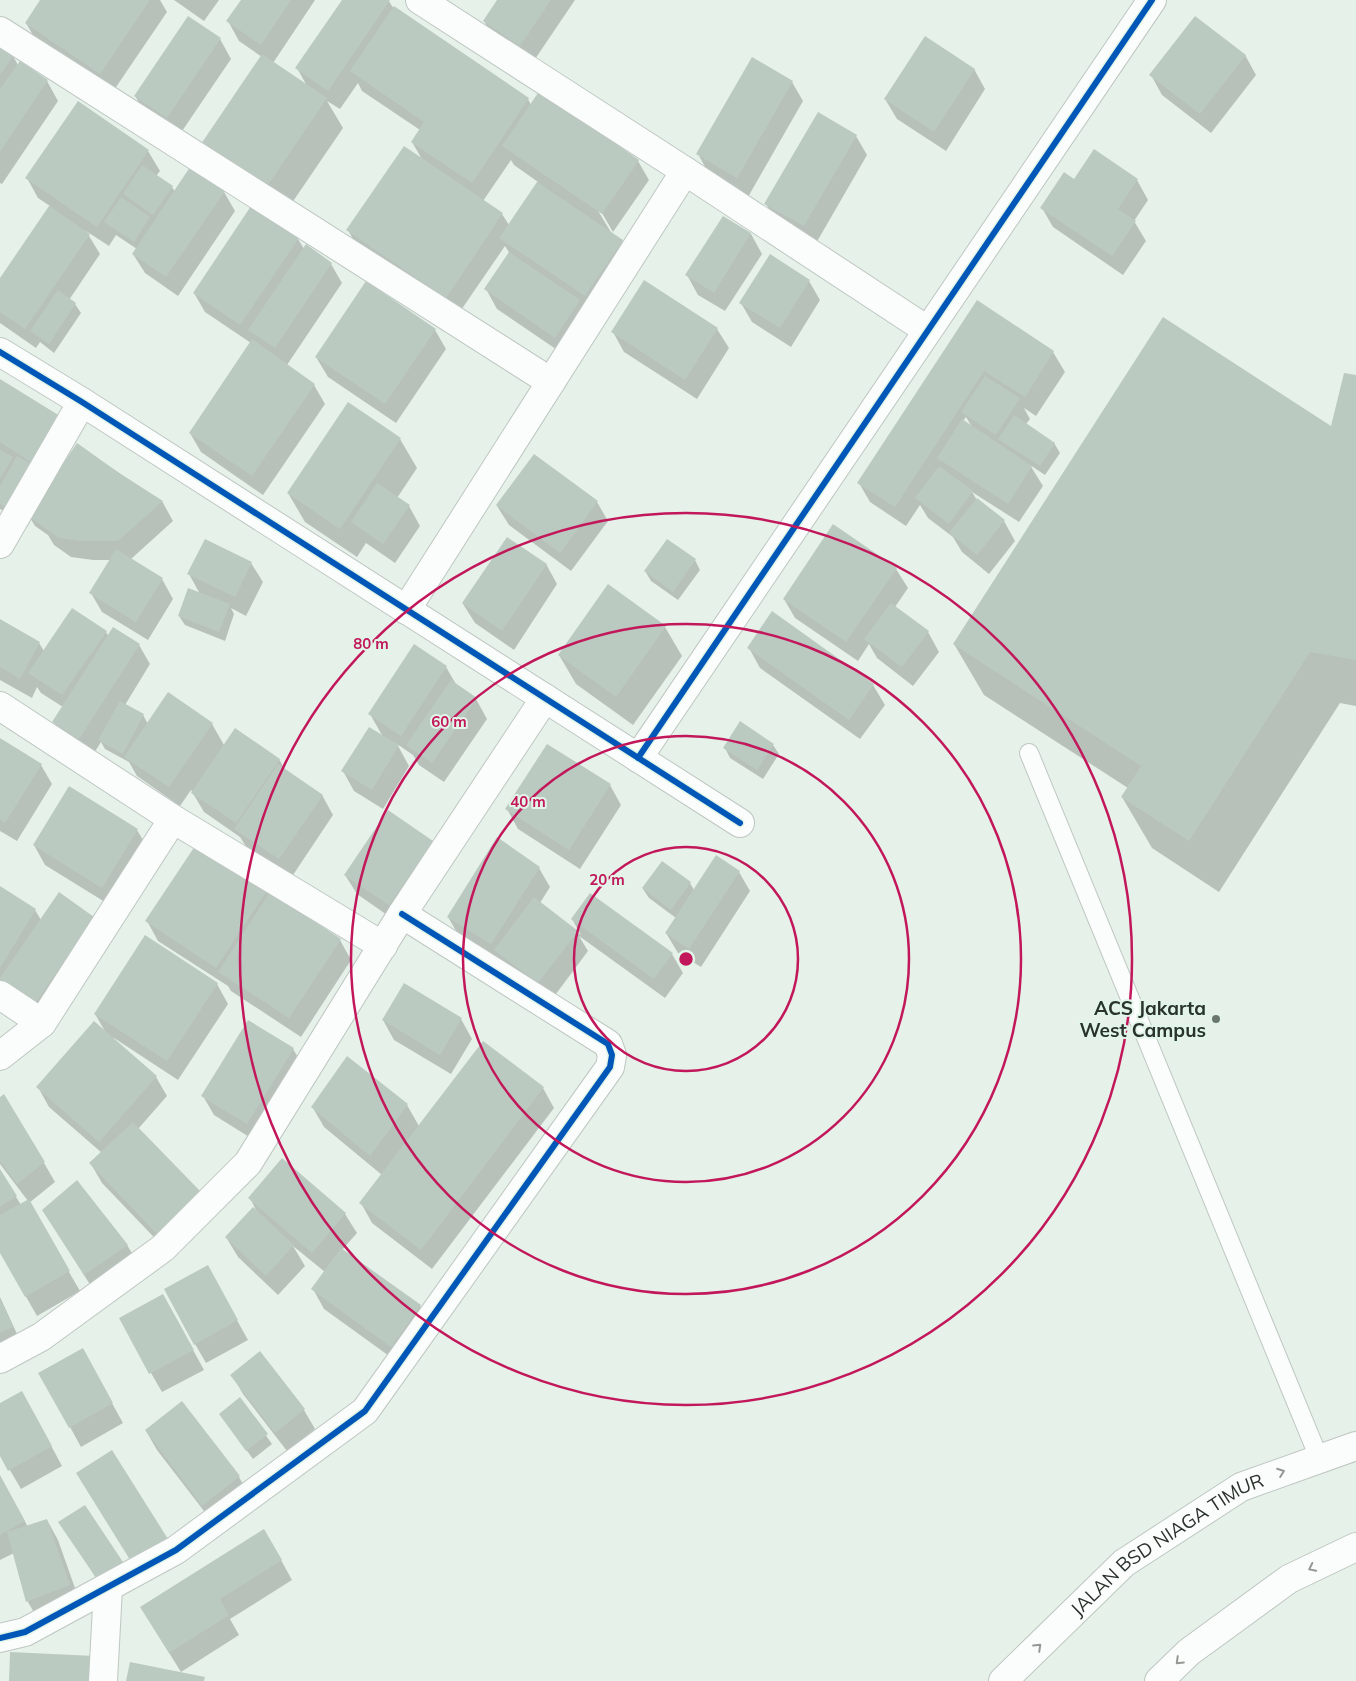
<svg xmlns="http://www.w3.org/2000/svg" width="1356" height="1681" font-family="Mulish,sans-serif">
  <rect width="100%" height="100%" fill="#e6f1e9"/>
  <path fill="#0003" fill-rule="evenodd" d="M42,0H160L167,12L112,93L37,42L26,23Z
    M174,0H219L204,21Z
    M242,0H315L273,63L307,86L297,68L343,0H388L394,9L528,99L531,105L638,161L649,180L613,232L599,208L597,209L612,234L622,241L639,270L602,324L566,356L497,309L486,289L510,254L505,246L457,316L359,250L348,230L423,161L412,142L420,130L362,91L358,83L340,109L327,101L343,128L283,216L220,173L262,57L239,41L228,21ZM511,160L514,165L538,182L509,225L502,214L483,201Z
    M498,0H575L531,65L495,40L484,21Z
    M220,39L231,59L178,137L147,115L135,96Z
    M0,47L13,56L18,65L47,81L58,101L2,184L0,183Z
    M1245,55L1256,75L1211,133L1162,95L1151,75Z
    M974,69L985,89L946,151L897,119L885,99Z
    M792,82L803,101L748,197L709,174L698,154Z
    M78,103L148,151L160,171L156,176L172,187L175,192H224L235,211L178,296L145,273L133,254L137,249L116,235L109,246L86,231L100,254L69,300L75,304L81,313L54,353L40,342L36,348L0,323V280L50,206L38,198L27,178Z
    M856,136L867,155L815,245L777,223L766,204Z
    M1075,180H1137L1148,200L1134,221L1146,241L1123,275L1053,227L1042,208Z
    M723,217L751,234L762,254L725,311L698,295L687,275Z
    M298,239L304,249L331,264L342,283L287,365L314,385L325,404L263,495L201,452L190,433L251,343L205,312L194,293Z
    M809,281L820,300L791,347L752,322L741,303Z
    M977,302L1053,352L1065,372L1036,416L1024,408L1030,419L1026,424L1054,443L1060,453L1045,475L1030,465L1043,486L1019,522L972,492L977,500L1004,521L1015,541L989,574L962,552L953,537L928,518L920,505L906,526L870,502L859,483ZM966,417L972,427L963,421Z
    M717,329L729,348L697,399L624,352L613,332Z
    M435,330L446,349L396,423L328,377L316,357Z
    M1356,377V706L1340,703L1219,892L1152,848L1122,797L1128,788L984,695L954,644L1332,428Z
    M0,380L59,417L19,520L0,509Z
    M348,404L400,439L417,468L397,498L409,506L420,526L395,563L366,543L357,557L305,522L288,493Z
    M90,454L162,501L173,521L131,559L162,579L173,599L148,640L102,612L91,593L111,560H93L71,557L54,545L48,535L35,526L29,516Z
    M597,502L608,521L571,571L509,525L497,506Z
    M695,560L700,570L678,600L651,581L645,571Z
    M251,563L263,582L246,616L231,608L234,614L225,641L185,625L179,616L200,594L189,574Z
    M546,564L557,584L514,650L475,623L463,604Z
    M896,569L908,588L895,607L928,632L939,652L913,686L877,658L869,644L858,661L795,618L784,599Z
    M772,613L873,685L885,705L860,739L760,668L749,648Z
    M0,621L39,643L44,651L106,632L109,637L139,645L150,664L125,705L143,715L148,724H212L224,745L279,759L285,770L322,795L333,815L291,878L247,848L240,837L204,812L191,790L180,806L137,776L129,762L105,749L101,742L91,758L65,742L54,722L63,707L41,693L37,687L32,698L0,680Z
    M665,627L682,656L633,725L576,684L559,655Z
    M446,667L457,686L476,699L487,719L444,782L419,765L413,755L397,744L409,766L383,809L354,791L343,771L383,737L370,714Z
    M741,723L773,745L779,754L763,779L730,758L725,748Z
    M0,739L41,765L52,784L17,841L0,831Z
    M610,785L621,805L580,869L518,829L507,809Z
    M70,788L137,830L149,850L113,907L45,865L34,845Z
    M432,842L443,861L400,924L357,894L345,875Z
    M662,863L690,883L694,890L739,872L750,891L701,967L678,953L666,933L676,918L649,898L643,889Z
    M539,868L550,887L540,903L581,935L572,919L672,954L683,973L665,998L579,936L588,951L550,1002L459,936L448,917Z
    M0,888L35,910L41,920L93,918L45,1024L0,981Z
    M267,890L270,895L340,940L351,960L301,1037L231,991L228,986L158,941L147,921Z
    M217,984L228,1004L178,1080L114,1038L113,1039L156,1077L167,1096L138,1129L170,1254L102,1183L91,1164L102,1153L49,1107L38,1087L106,1033L95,1014Z
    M461,1019L472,1039L451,1074L394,1040L383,1020Z
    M293,1049L305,1069L259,1143L214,1115L203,1096Z
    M543,1088L554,1108L432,1269L372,1223L361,1203L382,1175L324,1127L313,1108L407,1105L419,1126Z
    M0,1098L44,1163L55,1182L29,1203L80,1291L37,1316L0,1251V1171L21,1205L28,1201L0,1164Z
    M282,1159L345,1214L357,1233L342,1250L420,1306L431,1326L403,1366L324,1309L313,1289L325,1272L293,1246L305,1266L278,1295L238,1257L226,1237L257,1212L250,1198Z
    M77,1182L127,1245L139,1265L96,1294L43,1210Z
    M218,1286L248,1340L206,1363L195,1344Z
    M0,1297L23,1347L0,1357Z
    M174,1315L204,1370L162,1392L151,1373Z
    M260,1353L304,1410L315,1429L287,1451L243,1394L232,1375Z
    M93,1369L123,1423L81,1447L70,1427Z
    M240,1399L272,1444L253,1459L220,1414Z
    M182,1403L239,1477L250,1497L214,1524L157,1450L146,1431Z
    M0,1404L33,1412L62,1466L21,1489L0,1453Z
    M0,1477L28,1527L47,1520L58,1540L81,1605L39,1621L28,1602L14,1553L0,1560Z
    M60,1522L135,1585L111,1601Z
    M281,1560L292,1580L230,1619L239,1635L181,1672L153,1627Z"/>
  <path fill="#bbcac1" d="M40,0H150L100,74L25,23Z
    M241,0H291L261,45L226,21Z
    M342,0H390L328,91L295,68Z
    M497,0H551L520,46L483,21Z
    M394,6L529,98L472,183L411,142L424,122L350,71Z
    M188,16L221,38L167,118L134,96Z
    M1195,16L1246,55L1200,114L1149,75Z
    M925,36L975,69L934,132L884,99Z
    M0,45L14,55L0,75Z
    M262,54L327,98L266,188L201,144Z
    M752,57L793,81L737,178L696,154Z
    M20,61L48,80L0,152V89Z
    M540,90L639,160L602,214L502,146Z
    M78,101L149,150L97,227L25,178Z
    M818,112L857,135L804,226L764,204Z
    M404,146L503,213L446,298L346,230Z
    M1094,149L1138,179L1118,209L1136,221L1112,256L1040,208L1064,172L1074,179Z
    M142,165L173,186L153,215L123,194Z
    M190,167L225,191L166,277L132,254Z
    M537,182L623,240L585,296L499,238Z
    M121,197L150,217L134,242L104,222Z
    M49,206L90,234L25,329L0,312V278Z
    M251,206L299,238L240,325L193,293Z
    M723,216L751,233L714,293L685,275Z
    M306,244L332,263L275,348L248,330Z
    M509,252L580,300L555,338L484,289Z
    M770,254L810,280L780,328L739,303Z
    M644,280L718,328L685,380L611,332Z
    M366,281L436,329L385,404L315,357Z
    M58,290L76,303L49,344L30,331Z
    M977,300L1054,351L1025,397L984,371L895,507L857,483Z
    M1163,317L1331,426L1344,373L1356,375V660L1310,652L1189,841L1121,797L1141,766L953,644Z
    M252,339L315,384L252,476L189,433Z
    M985,376L1020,398L996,435L961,412Z
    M0,379L60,416L31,462L0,442Z
    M348,402L401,438L340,529L287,493Z
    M1014,415L1055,443L1040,466L998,439Z
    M962,419L1032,466L1008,504L937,458Z
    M77,443L122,475L163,501L118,541H81L59,538L28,516Z
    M0,450L13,457L0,479Z
    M534,454L598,501L560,553L496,505Z
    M17,456L38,468L13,512L0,504V486Z
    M939,466L973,491L949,524L915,498Z
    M377,483L410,505L383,544L351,522Z
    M977,498L1005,520L977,555L949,533Z
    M833,524L897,568L846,642L783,599Z
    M507,537L547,564L502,631L462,603Z
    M205,539L252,562L235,597L187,574Z
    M667,539L696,559L673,592L644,571Z
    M116,549L163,578L136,622L89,593Z
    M608,584L666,626L616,697L558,655Z
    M188,588L230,604L219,632L178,616Z
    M891,603L929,631L902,667L864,639Z
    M72,608L107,631L62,695L28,673Z
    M772,611L874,684L849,720L747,648Z
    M0,619L40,642L20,679L0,667Z
    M113,627L140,644L79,739L52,722Z
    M414,644L447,666L401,736L368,714Z
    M451,680L477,698L432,763L406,745Z
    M168,692L213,723L169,787L124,757Z
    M120,701L144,714L123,754L98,740Z
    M740,721L774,744L757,770L723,748Z
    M369,727L399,745L372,790L341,771Z
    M235,728L280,759L236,823L191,793Z
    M0,738L42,764L5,823L0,819Z
    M547,744L611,784L569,850L505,809Z
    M278,764L323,795L279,859L234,829Z
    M69,786L138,829L102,888L33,845Z
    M388,810L433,841L389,905L344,875Z
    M497,837L540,867L491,944L447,917Z
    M197,843L268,889L216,968L145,921Z
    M716,855L740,871L689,949L665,933Z
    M662,861L691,882L671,910L642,888Z
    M0,886L36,909L0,968Z
    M59,892L94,917L34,1005L0,982V978Z
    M270,892L341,939L289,1018L218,972Z
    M590,893L673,953L654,979L571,919Z
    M534,897L578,931L538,983L494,950Z
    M145,935L218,983L167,1061L94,1014Z
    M404,983L462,1018L440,1055L382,1020Z
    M248,1020L294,1048L247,1124L201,1096Z
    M94,1021L157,1076L99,1142L36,1087Z
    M483,1041L544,1087L421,1250L359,1203Z
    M347,1056L408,1104L370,1156L311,1107Z
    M4,1094L45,1162L17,1184L0,1161V1097Z
    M133,1122L202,1193L158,1235L89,1163Z
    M282,1158L346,1213L312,1253L248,1198Z
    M0,1169L17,1196L0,1207Z
    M77,1180L128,1245L84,1275L42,1210Z
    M29,1199L70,1271L25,1297L0,1253V1215Z
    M253,1207L294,1245L266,1276L225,1237Z
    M341,1248L421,1305L391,1347L311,1289Z
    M208,1265L238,1320L194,1345L164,1289Z
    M163,1294L194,1350L149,1374L119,1318Z
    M0,1299L13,1327L0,1333Z
    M83,1348L113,1403L69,1428L38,1373Z
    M260,1351L305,1409L275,1433L230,1375Z
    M22,1391L52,1446L8,1471L0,1456V1403Z
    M240,1397L268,1434L246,1451L219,1414Z
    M182,1401L240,1476L202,1506L145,1430Z
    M112,1450L168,1539L132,1563L76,1473Z
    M0,1475L25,1521L0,1535Z
    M85,1505L125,1565L99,1582L58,1522Z
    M47,1519L70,1585L26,1602L7,1532Z
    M264,1529L282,1560L220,1599L229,1615L169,1653L140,1607Z
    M10,1652L95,1656L94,1681H9Z
    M130,1662L205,1677L204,1681H126Z"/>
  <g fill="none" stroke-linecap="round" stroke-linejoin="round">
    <defs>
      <path id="lane" d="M1029,753L1319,1458"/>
      <g id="street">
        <path d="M420,0L685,171L927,330"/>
        <path d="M0,31L551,382"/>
        <path d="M0,352L82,402L740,823"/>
        <path d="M0,544L82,402"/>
        <path d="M406,610L685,171"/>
        <path d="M0,706L173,819L383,946"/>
        <path d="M638,758L1152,0"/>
        <path d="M0,995L42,1023"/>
        <path d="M0,1056L42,1023L173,819"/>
        <path d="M0,1359L41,1337L163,1248L248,1163L402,914L545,698"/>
        <path d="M0,1638L25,1632L176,1550L365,1411L610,1067L612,1055L608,1044L402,914"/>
        <path d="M103,1681L108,1588"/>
        <path id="s1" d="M1003,1681L1124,1563L1241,1487L1356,1446"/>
        <path d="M1159,1681L1189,1652L1289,1579L1356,1547"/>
      </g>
    </defs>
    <use href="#lane" stroke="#bec7c1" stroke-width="20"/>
    <use href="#street" stroke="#bec7c1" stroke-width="30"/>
    <use href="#lane" stroke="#fbfdfc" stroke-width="18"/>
    <use href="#street" stroke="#fbfdfc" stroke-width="28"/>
    <defs>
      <path id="cycleway" d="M0,352L82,402L740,823
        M638,758L1152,0
        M0,1638L25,1632L176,1550L365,1411L610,1067L612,1055L608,1044L402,914"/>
    </defs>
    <use href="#cycleway" stroke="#e1f5e8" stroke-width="9"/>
    <use href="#cycleway" stroke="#0057b8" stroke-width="6"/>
  </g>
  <defs><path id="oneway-chevron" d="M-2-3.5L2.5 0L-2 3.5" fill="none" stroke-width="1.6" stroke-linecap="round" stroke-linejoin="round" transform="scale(1.25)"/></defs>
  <g stroke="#929894">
    <use href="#oneway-chevron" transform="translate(1281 1472) rotate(-20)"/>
    <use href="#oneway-chevron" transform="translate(1312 1568) rotate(154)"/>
    <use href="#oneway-chevron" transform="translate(1038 1647) rotate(-44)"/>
    <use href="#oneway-chevron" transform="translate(1179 1661) rotate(136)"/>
  </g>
  <g fill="none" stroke="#c2185b" stroke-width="2.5">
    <circle cx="686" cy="959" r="112"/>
    <circle cx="686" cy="959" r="223"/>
    <circle cx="686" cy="959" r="335"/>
    <circle cx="686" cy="959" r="446"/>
  </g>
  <circle fill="#6c756f" stroke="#e1f5e8" stroke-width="2" cx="1216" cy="1019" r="5"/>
  <g text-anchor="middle" stroke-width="4" stroke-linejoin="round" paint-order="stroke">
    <g font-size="19" font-weight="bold" fill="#2a322d" stroke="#e1f5e8" text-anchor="end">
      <text x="1206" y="1015">ACS Jakarta<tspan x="1206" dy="22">West Campus</tspan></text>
    </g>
    <g font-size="19" fill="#2a322d" stroke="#e1f5e8">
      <text dy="7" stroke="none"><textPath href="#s1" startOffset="215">JALAN BSD NIAGA TIMUR</textPath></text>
    </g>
  </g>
  <circle cx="686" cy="959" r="8" fill="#c2185b" stroke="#e1f5e8" stroke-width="2.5"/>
  <g font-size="15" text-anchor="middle" font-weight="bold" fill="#c2185b" stroke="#e1f5e8" stroke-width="4" stroke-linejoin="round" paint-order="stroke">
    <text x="371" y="649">80 m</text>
    <text x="449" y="727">60 m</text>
    <text x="528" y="807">40 m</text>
    <text x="607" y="885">20 m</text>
  </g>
</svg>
